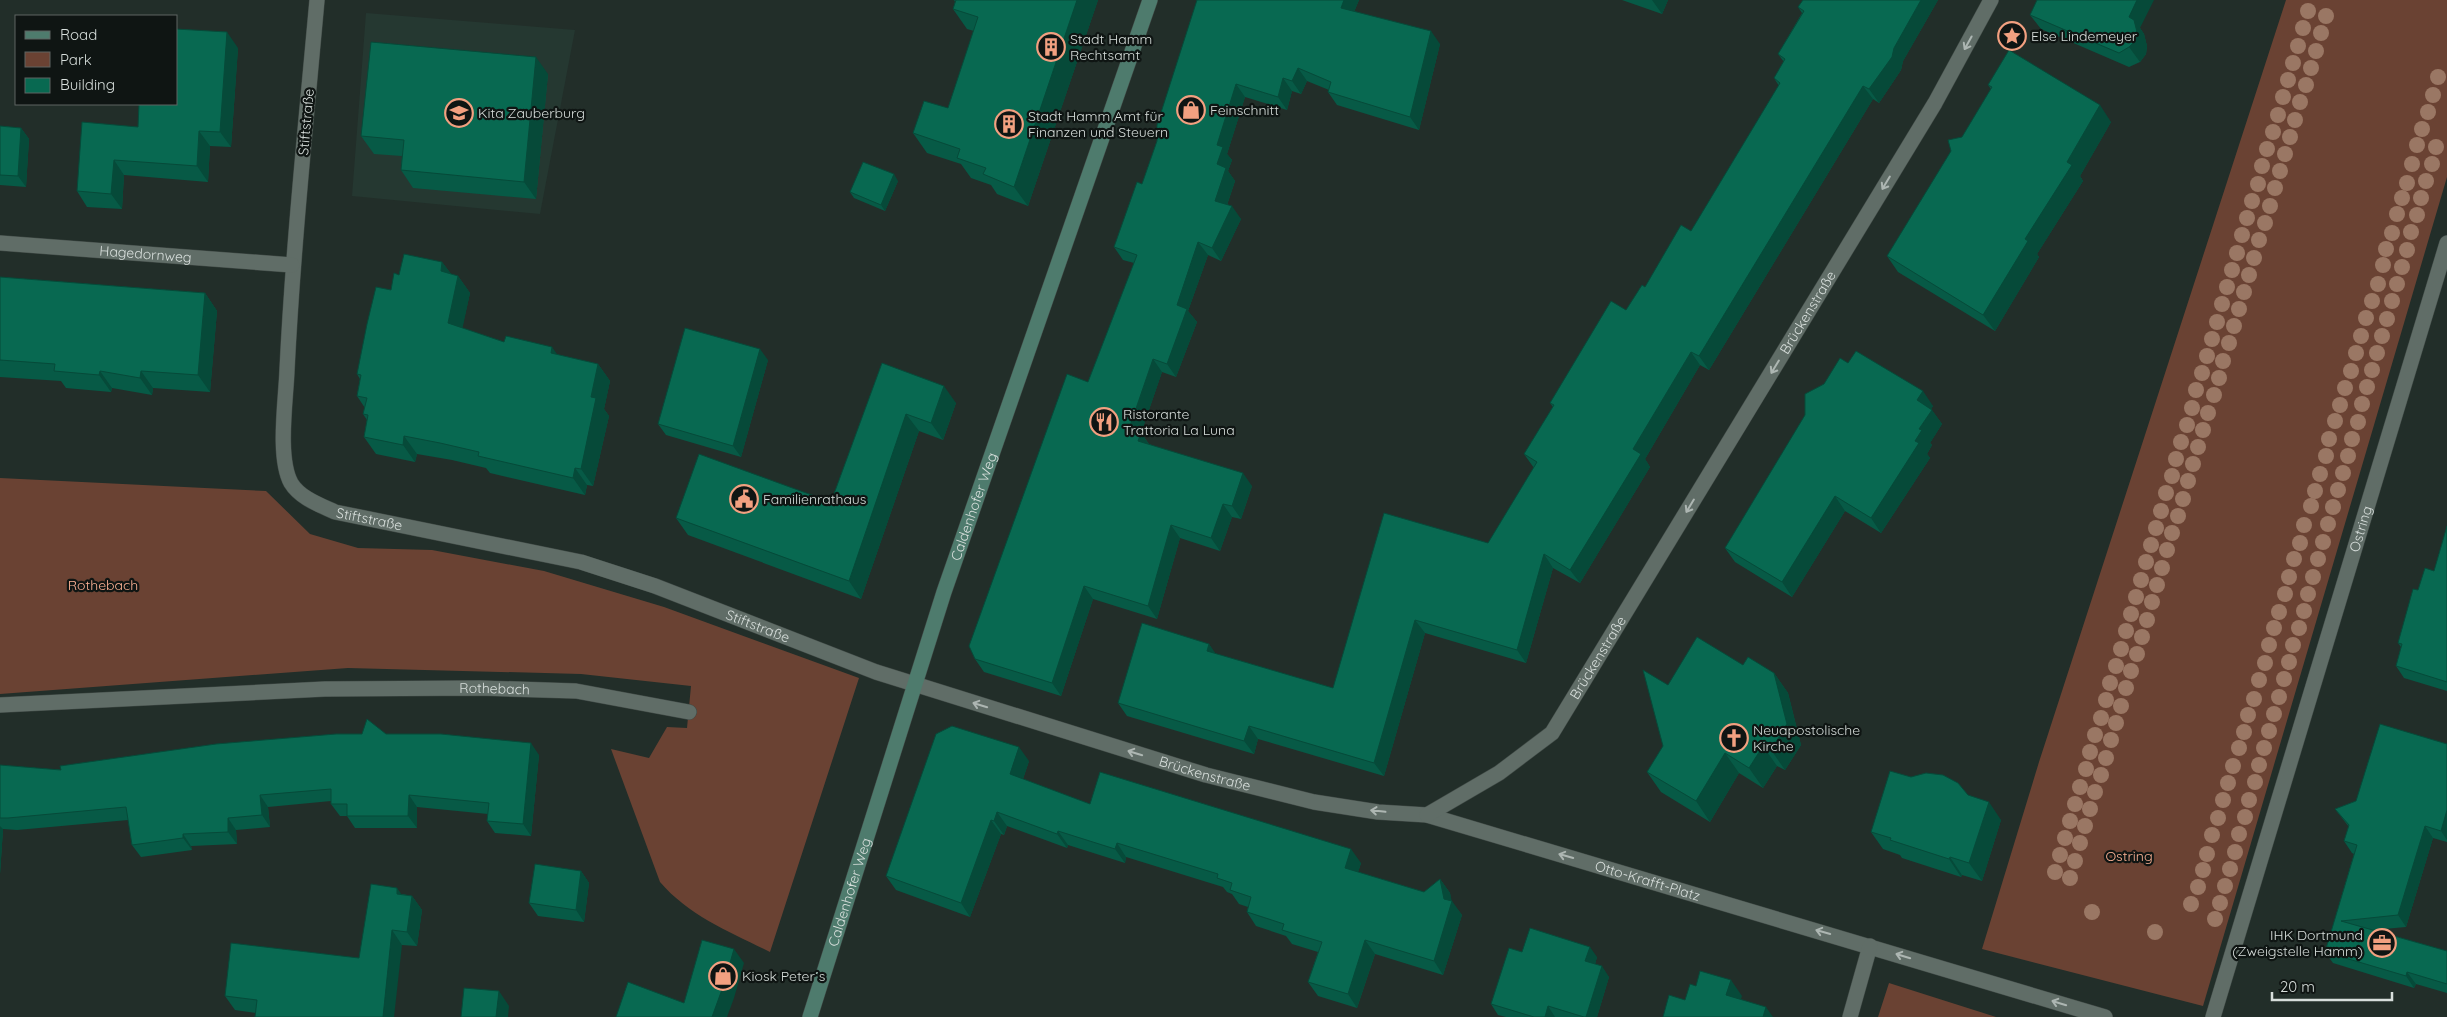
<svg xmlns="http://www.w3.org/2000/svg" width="2447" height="1017" font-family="Quicksand,sans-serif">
  <rect width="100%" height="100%" fill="#222e29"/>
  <path fill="#253831" d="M366,13L575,30L540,214L352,196Z"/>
  <path fill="#6a4233" d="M2286,0H2447V177L2203,1006L1982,949L2039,762Z
    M0,478L266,491L310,534L358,548L432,550L544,571L664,607L859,678L770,952C732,933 689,916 660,882L611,749L649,758L667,727L687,728L691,686L581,674L348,668L0,694Z
    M1889,983L1996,1017H1878Z"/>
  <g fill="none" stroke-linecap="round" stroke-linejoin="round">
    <defs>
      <g id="street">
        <path id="s1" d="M317,0C306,123 293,247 287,370C286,400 277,457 291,483C300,498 320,505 335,512L581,562L655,586L876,672L1206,775L1314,802L1378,812L1427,815L2105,1017"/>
        <path id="s2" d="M0,243L292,265"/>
        <path id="s3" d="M0,705L325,689L480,688L576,691L689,712"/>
        <path id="s4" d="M1427,815L1499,773L1552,733L1935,103L1991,0"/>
        <path d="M1850,1017L1870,946"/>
        <path id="s5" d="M2213,1017L2447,243"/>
      </g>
      <g id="secondary">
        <path id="s6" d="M810,1017L944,592L1150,0"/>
      </g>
    </defs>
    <use href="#street" stroke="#404a46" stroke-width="16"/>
    <use href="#secondary" stroke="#404a46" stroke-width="16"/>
    <use href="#street" stroke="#606d67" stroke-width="15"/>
    <use href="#secondary" stroke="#4e7b6d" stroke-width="15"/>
  </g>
  <g fill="#9a7764">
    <circle cx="2308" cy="11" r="8"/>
    <circle cx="2326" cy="16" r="8"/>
    <circle cx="2303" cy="28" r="8"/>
    <circle cx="2321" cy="33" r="8"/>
    <circle cx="2298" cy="46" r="8"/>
    <circle cx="2316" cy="51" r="8"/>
    <circle cx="2293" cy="63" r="8"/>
    <circle cx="2311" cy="68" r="8"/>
    <circle cx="2438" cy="77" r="8"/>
    <circle cx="2288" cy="80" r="8"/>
    <circle cx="2306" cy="85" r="8"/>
    <circle cx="2433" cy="95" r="8"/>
    <circle cx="2283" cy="97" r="8"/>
    <circle cx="2300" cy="102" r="8"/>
    <circle cx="2428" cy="112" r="8"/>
    <circle cx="2278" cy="115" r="8"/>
    <circle cx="2295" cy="120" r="8"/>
    <circle cx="2422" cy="129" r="8"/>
    <circle cx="2273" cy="132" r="8"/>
    <circle cx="2290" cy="137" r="8"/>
    <circle cx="2417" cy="145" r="8"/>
    <circle cx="2436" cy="147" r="8"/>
    <circle cx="2267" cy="149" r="8"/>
    <circle cx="2285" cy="154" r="8"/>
    <circle cx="2412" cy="164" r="8"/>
    <circle cx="2432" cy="164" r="8"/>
    <circle cx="2262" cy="166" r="8"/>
    <circle cx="2280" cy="171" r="8"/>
    <circle cx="2426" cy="181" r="8"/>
    <circle cx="2407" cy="183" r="8"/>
    <circle cx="2258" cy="184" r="8"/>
    <circle cx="2275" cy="188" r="8"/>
    <circle cx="2402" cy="198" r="8"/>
    <circle cx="2421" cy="198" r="8"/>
    <circle cx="2252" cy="201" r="8"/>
    <circle cx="2270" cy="206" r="8"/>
    <circle cx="2397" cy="214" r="8"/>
    <circle cx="2417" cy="215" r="8"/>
    <circle cx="2247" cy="218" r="8"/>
    <circle cx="2265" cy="223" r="8"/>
    <circle cx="2411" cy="232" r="8"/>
    <circle cx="2392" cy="233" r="8"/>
    <circle cx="2242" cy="235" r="8"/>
    <circle cx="2259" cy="240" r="8"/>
    <circle cx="2386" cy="249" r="8"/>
    <circle cx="2407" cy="250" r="8"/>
    <circle cx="2237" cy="253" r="8"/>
    <circle cx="2254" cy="258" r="8"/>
    <circle cx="2383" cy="265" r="8"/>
    <circle cx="2402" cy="267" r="8"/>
    <circle cx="2232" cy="270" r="8"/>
    <circle cx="2249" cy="275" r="8"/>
    <circle cx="2378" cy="284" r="8"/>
    <circle cx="2397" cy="284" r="8"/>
    <circle cx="2227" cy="287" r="8"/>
    <circle cx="2244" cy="292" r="8"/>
    <circle cx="2372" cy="301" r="8"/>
    <circle cx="2392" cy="301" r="8"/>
    <circle cx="2222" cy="304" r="8"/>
    <circle cx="2239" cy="309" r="8"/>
    <circle cx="2366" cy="318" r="8"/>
    <circle cx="2387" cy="319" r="8"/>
    <circle cx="2217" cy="322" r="8"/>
    <circle cx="2234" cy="326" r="8"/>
    <circle cx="2361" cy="336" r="8"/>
    <circle cx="2382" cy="336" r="8"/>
    <circle cx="2212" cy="339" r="8"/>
    <circle cx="2229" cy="343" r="8"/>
    <circle cx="2356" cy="353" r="8"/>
    <circle cx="2377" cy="353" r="8"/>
    <circle cx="2207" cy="356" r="8"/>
    <circle cx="2223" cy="361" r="8"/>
    <circle cx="2372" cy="370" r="8"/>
    <circle cx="2351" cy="371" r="8"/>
    <circle cx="2202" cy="373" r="8"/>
    <circle cx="2219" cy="378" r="8"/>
    <circle cx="2367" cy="387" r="8"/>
    <circle cx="2345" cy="388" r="8"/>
    <circle cx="2196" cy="390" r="8"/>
    <circle cx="2214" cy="395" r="8"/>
    <circle cx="2362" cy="404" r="8"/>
    <circle cx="2340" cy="405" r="8"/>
    <circle cx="2192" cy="408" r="8"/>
    <circle cx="2208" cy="413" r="8"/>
    <circle cx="2335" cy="421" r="8"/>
    <circle cx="2358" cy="422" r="8"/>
    <circle cx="2187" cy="425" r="8"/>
    <circle cx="2203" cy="430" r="8"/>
    <circle cx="2329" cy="439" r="8"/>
    <circle cx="2352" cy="439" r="8"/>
    <circle cx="2181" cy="442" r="8"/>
    <circle cx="2198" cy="447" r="8"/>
    <circle cx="2326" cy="456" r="8"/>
    <circle cx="2348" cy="456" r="8"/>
    <circle cx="2176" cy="459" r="8"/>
    <circle cx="2193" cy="464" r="8"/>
    <circle cx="2343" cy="473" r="8"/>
    <circle cx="2320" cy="474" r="8"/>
    <circle cx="2172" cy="476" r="8"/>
    <circle cx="2188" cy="481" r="8"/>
    <circle cx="2338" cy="490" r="8"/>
    <circle cx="2315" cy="491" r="8"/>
    <circle cx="2166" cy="493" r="8"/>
    <circle cx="2183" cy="499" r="8"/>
    <circle cx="2311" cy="506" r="8"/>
    <circle cx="2333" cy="507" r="8"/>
    <circle cx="2161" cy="511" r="8"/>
    <circle cx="2178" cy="516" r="8"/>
    <circle cx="2328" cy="524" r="8"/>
    <circle cx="2304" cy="525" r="8"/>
    <circle cx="2156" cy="528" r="8"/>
    <circle cx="2172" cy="533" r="8"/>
    <circle cx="2323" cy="542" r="8"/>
    <circle cx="2300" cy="543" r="8"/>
    <circle cx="2151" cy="545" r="8"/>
    <circle cx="2167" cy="550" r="8"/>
    <circle cx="2294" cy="559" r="8"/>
    <circle cx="2318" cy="559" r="8"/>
    <circle cx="2146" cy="562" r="8"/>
    <circle cx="2162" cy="568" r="8"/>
    <circle cx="2289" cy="577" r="8"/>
    <circle cx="2313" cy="577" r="8"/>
    <circle cx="2141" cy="580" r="8"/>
    <circle cx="2157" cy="585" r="8"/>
    <circle cx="2285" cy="594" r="8"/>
    <circle cx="2308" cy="594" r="8"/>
    <circle cx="2136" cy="597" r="8"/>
    <circle cx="2152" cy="602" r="8"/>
    <circle cx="2304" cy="611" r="8"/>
    <circle cx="2279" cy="612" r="8"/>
    <circle cx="2131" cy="614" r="8"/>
    <circle cx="2147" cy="620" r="8"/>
    <circle cx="2274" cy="628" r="8"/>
    <circle cx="2299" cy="628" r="8"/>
    <circle cx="2126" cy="631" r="8"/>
    <circle cx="2142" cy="637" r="8"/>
    <circle cx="2269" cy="645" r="8"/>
    <circle cx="2293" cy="645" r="8"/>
    <circle cx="2121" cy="649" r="8"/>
    <circle cx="2137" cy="654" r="8"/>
    <circle cx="2289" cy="662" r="8"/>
    <circle cx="2265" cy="663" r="8"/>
    <circle cx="2116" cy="666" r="8"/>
    <circle cx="2131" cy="671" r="8"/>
    <circle cx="2284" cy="679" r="8"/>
    <circle cx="2259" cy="680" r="8"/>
    <circle cx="2110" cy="683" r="8"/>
    <circle cx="2126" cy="688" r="8"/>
    <circle cx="2279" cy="697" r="8"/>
    <circle cx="2254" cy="699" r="8"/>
    <circle cx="2106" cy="700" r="8"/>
    <circle cx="2121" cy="706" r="8"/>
    <circle cx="2274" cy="714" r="8"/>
    <circle cx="2248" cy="715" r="8"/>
    <circle cx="2101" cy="718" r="8"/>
    <circle cx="2116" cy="723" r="8"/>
    <circle cx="2269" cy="731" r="8"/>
    <circle cx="2244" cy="732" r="8"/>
    <circle cx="2095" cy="735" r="8"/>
    <circle cx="2111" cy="740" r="8"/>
    <circle cx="2239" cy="748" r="8"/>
    <circle cx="2264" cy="748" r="8"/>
    <circle cx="2090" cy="752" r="8"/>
    <circle cx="2106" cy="758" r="8"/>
    <circle cx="2259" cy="765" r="8"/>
    <circle cx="2233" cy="766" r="8"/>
    <circle cx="2086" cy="769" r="8"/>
    <circle cx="2101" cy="775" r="8"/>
    <circle cx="2255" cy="782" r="8"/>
    <circle cx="2228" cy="783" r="8"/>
    <circle cx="2080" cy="787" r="8"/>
    <circle cx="2095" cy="792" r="8"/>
    <circle cx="2223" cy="800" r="8"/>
    <circle cx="2249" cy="800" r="8"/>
    <circle cx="2075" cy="804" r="8"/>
    <circle cx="2090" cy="809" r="8"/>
    <circle cx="2245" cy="817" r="8"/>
    <circle cx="2218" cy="818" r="8"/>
    <circle cx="2070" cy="821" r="8"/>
    <circle cx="2085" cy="826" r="8"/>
    <circle cx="2239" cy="834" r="8"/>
    <circle cx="2212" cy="835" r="8"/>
    <circle cx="2065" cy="838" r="8"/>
    <circle cx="2080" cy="843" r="8"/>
    <circle cx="2235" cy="852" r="8"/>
    <circle cx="2207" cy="854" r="8"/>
    <circle cx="2060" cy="855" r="8"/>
    <circle cx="2075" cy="861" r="8"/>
    <circle cx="2230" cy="869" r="8"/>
    <circle cx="2203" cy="870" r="8"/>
    <circle cx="2055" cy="872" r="8"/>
    <circle cx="2070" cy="878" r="8"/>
    <circle cx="2225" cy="886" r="8"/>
    <circle cx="2198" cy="887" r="8"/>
    <circle cx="2220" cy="903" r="8"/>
    <circle cx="2191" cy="904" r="8"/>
    <circle cx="2092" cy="912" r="8"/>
    <circle cx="2215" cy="919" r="8"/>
    <circle cx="2155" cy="932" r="8"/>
  </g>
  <path fill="#075a46" d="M954,0H1098L1028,206L997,194L991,185L971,178L961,164L927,153L913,133L948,108L974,31L967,29L953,9L955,2Z
    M1197,0H1359L1354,12L1440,44L1419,130L1337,105L1328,92L1329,90L1307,81L1301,94L1292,91L1287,110L1245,97L1227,154L1232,160L1228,171L1235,181L1227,205L1241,219L1221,261L1208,255L1188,311L1197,322L1176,377L1162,372L1141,433L1149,444L1252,486L1241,519L1232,517L1220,551L1180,538L1157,619L1093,599L1061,696L984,672L975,659L1088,382L1134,263L1123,260L1114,247L1142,184L1157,141Z
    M1622,0H1668L1662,14Z
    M1803,0H1938L1903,61L1901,70L1879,103L1873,99L1709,370L1700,365L1645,459L1650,467L1580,583L1553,568L1526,663L1425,633L1384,776L1258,739L1254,754L1127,716L1118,703L1209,644L1215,654L1333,688L1488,543L1534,468L1524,454L1553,407L1550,403L1691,231L1779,86L1774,78L1784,62L1778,54L1802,13L1798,7Z
    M2030,15L2140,28L2144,34L2147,46L2146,54L2140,62L2129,67L2041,29Z
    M238,48L231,147L210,146L208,182L124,175L122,209L87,207L77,191L138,127Z
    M548,74L536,199L413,188L401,170L402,156L374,154L361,136Z
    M1988,85L2111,122L2080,176L2083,181L2037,254L2039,257L1995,331L1898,272L1887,256L1962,137L1991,89Z
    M0,126L21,128L29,139L26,187L0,185Z
    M898,181L885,211L854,198L850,192Z
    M442,262L451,274L458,276L470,293L462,328L504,342L598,364L610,381L604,409L609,416L593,486L587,485L585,495L490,473L486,468L452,460L417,454L415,462L376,454L364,437L367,420L363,414L365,408L357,396L360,379L357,374L399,275Z
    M0,277L205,293L217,311L210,392L153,388L152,395L112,388L111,392L66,388L61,381L0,377Z
    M768,360L741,457L666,435L658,424Z
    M882,363L956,403L943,440L919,431L861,599L688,535L676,518L831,502Z
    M1848,363L1933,406L1931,409L1942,424L1930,443L1932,445L1927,454L1930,458L1881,533L1845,511L1792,597L1735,562L1725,548L1824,384Z
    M2447,526V691L2404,678L2396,666L2401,647L2398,643L2418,590L2434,571Z
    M1743,665L1774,673L1788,693L1801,745L1785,770L1777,766L1763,788L1739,773L1710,822L1661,792L1647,772L1663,746Z
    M386,734L539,755L531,836L495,833L487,821L488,814L417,807V828H355L347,816H340L331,804V801L268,807L270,827L236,830L237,844L191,846L192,850L141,857L132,845L128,820L17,830L3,829L0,874V765L61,770Z
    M2447,744V842L2433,838L2406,927L2373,930L2447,951V993L2416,984L2414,988L2333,963L2325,952L2354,854L2352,853L2344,841L2349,827L2335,809L2356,801Z
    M1029,761L1023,779L1090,804L1361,863L1358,872L1424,892L1440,879L1450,893L1451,901L1462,915L1443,975L1375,954L1357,1008L1318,996L1308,982L1318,952L1292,944L1286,936L1256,926L1247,912L1248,907L1239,904L1232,894L1227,892L1223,887L1126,857L1125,863L1068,845L1067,848L1007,826L1004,835L1001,834L970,917L896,890L886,876Z
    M1968,795L2001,820L1982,881L1962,875L1961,877L1902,858L1900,855L1883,849L1871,832Z
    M581,871L589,883L584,922L538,916L529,903Z
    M402,894L412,896L422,910L417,946L402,945L256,1013L235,1010L225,996L359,958Z
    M1522,952L1597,957L1595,964L1609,977L1597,1017H1506L1498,1015L1491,1004Z"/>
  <path fill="#064a39" d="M1077,0H1098L1028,206L1014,187Z
    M1344,0H1359L1350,21L1341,8Z
    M1652,0H1668L1662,14Z
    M1921,0H1938L1903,61L1901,70L1879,103L1869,89L1894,48Z
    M2137,0H2154L2140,28L2144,34L2147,46L2146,54L2140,62L2129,47V17Z
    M1431,31L1440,44L1419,130L1410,117Z
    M227,32L238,48L231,147L220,132Z
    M536,57L548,74L536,199L524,182Z
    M1298,68L1307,81L1301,94L1292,81Z
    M1283,78L1292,91L1287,110L1278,97Z
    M1236,84L1245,97L1227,154L1232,160L1228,171L1235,181L1224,214L1215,201L1217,145Z
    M1863,86L1873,99L1709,370L1699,356Z
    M2100,105L2111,122L2080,176L2083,181L2037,254L2039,257L1995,331L1983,315L2067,162Z
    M21,128L29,139L26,187L18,176Z
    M199,131L210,146L208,182L197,166Z
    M114,160L124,175L122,209L111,194Z
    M894,174L898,181L885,211L881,205Z
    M1232,206L1241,219L1221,261L1212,248Z
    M1198,242L1208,255L1188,311L1197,322L1176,377L1167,364L1177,305Z
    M442,262L455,279L441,271Z
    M458,276L470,293L460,340L448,323Z
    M205,293L217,311L210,392L198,375Z
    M552,347L564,364L551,353Z
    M760,349L768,360L741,457L733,446Z
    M1691,352L1700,365L1645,459L1650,467L1580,583L1570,570L1633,449Z
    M1153,359L1162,372L1138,442L1129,429Z
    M598,364L610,381L604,409L609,416L593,486L581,469L591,397Z
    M100,371L112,388L111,392L99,375Z
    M141,371L153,388L152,395L140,378Z
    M944,386L956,403L943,440L931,423Z
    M1923,391L1933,406L1928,415L1917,400Z
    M1932,410L1942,424L1930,443L1932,445L1927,454L1930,458L1881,533L1871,518L1915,441L1919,429Z
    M906,414L919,431L861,599L849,581Z
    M1141,433L1150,446L1138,441Z
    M404,436L417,454L415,462L403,445Z
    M575,468L587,485L585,495L573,478Z
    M1243,473L1252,486L1241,519L1232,506Z
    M1835,496L1845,511L1792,597L1782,582Z
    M1223,504L1232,517L1220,551L1211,538Z
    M1171,525L1180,538L1157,619L1148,606Z
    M1544,554L1553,568L1526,663L1517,650Z
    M1084,586L1093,599L1061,696L1052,683Z
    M1415,620L1425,633L1384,776L1374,763Z
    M1209,644L1218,657L1207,651Z
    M1774,673L1788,693L1801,745L1785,770L1771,750Z
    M1249,726L1258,739L1254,754L1244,741Z
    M531,743L539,755L531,836L523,824Z
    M1763,746L1777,766L1763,788L1749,768Z
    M1019,747L1029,761L1020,788L1010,774Z
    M1725,753L1739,773L1710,822L1696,801Z
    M260,795L268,807L270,827L262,815Z
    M409,795L417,807V828L408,816Z
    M1989,802L2001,820L1982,881L1969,863Z
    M2447,810V840L2441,831Z
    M997,812L1007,826L1004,835L994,821Z
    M228,818L236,830L237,844L228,832Z
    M991,820L1001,834L970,917L961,903Z
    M0,826L3,829L0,874Z
    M2425,826L2433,838L2406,927L2398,915Z
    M1058,831L1068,845L1067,848L1057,834Z
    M183,834L191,846L192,850L183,838Z
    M1117,843L1126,857L1125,863L1115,849Z
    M1351,849L1361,863L1355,882L1345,868Z
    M1950,857L1962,875L1961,877L1949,859Z
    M581,871L589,883L584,922L576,910Z
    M1440,879L1450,893L1452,902V901L1462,915L1443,975L1434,961L1444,899Z
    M397,888L407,902L397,894Z
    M412,896L422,910L417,946L407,932Z
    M392,930L402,945L394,1017H383Z
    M1365,940L1375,954L1357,1008L1348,994Z
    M1590,947L1597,957L1593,972L1585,961Z
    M734,949L744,963L734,998L727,1017H712Z
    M1602,966L1609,977L1597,1017H1586Z
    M2407,972L2416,984L2414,988L2406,976Z
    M1731,980L1742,996L1737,1011L1726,995Z
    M499,991L509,1006L508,1017H496Z
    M1548,1006L1555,1017H1545Z
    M1766,1007L1773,1017H1763Z"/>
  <path fill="#086951" stroke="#064a39" d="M956,0H1077L1014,187L983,174L986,168L957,158L960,149L913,133L924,101L948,108L978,17L953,9Z
    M1197,0H1344L1341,8L1431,31L1410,117L1328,92L1331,82L1298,68L1292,81L1283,78L1278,97L1236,84L1217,145L1223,147L1217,164L1226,168L1215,201L1232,206L1212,248L1198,242L1177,305L1187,309L1167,364L1153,359L1129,429L1141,433L1138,441L1243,473L1232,506L1223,504L1211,538L1171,525L1148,606L1084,586L1052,683L975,659L969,646L1067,374L1088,382L1137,255L1114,247L1137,182L1142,184L1157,141V125Z
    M1803,0H1921L1894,48L1892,57L1869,89L1863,86L1699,356L1691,352L1633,449L1641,454L1570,570L1544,554L1517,650L1415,620L1374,763L1249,726L1244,741L1118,703L1142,623L1209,644L1207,651L1333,688L1384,513L1488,543L1537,462L1524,454L1554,405L1550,403L1611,301L1626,310L1642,285L1645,287L1681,225L1691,231L1780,83L1774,78L1785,59L1778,54L1804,11L1798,7Z
    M2037,0H2137L2129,17L2134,20L2137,32L2136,40L2129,47L2119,53L2030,15Z
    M176,29L227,32L220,132L199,131L197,166L114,160L111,194L77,191L82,122L138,127L139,104H176Z
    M371,42L536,57L524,182L401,170L404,140L361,136Z
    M2009,50L2100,105L2067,162L2072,165L2025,239L2028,241L1983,315L1887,256L1951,151L1948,140L1962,137L1992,87L1988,85Z
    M0,126L21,128L18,176L0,175Z
    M863,162L894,174L881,205L850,192Z
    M404,254L442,262L441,271L458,276L448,323L504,342L506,336L552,347L551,353L598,364L591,397L596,398L581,469L575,468L573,478L478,456L479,452L440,443L404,436L403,445L364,437L368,415L363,414L367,398L357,396L361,375L357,374L367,324L376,287L391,290L394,273L399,275Z
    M0,277L205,293L198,375L141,371L140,378L100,371L99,375L54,371L55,364L0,360Z
    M685,328L760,349L733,446L658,424Z
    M1856,351L1923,391L1917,400L1932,410L1919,429L1922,430L1915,441L1919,443L1871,518L1835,496L1782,582L1725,548L1805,415V394L1824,384L1840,358L1848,363Z
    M882,363L944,386L931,423L906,414L849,581L676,518L699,454L831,502Z
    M2447,526V682L2396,666L2402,644L2398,643L2413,589L2418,590L2425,568L2434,571Z
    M1697,637L1743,665L1748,657L1774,673L1787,724L1771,750L1763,746L1749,768L1725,753L1696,801L1647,772L1663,746L1643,670L1668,685Z
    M367,719L386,734H441L531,743L523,824L487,821L489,803L409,795L408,816H347V804H331V789L260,795L262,815L228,818V832L183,834V838L132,845L126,807L8,818H0V765L61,770L60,766L216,744L336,734H362Z
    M2380,724L2447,744V810L2441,831L2425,826L2398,915L2341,921L2447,951V984L2407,972L2406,976L2325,952L2357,845L2344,841L2349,825L2335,809L2356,801Z
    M952,726L1019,747L1010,774L1090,804L1100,772L1351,849L1345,868L1424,892L1440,879L1444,899L1452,901L1434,961L1365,940L1348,994L1308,982L1322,942L1282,930L1284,924L1247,912L1251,897L1230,890L1232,883L1217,878L1218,874L1117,843L1115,849L1058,831L1057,834L997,812L994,821L991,820L961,903L886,876L936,734Z
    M1890,771L1911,777L1926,773L1943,775L1958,783L1968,795L1989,802L1969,863L1950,857L1949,859L1890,840L1891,838L1871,832Z
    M535,864L581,871L576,910L529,903Z
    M371,884L397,888V894L412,896L407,932L392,930L383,1017H255L257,1000L225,996L231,943L359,958Z
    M1530,928L1590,947L1585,961L1602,966L1586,1017H1584L1548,1006L1545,1017H1534L1491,1004L1509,948L1522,952Z
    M702,940L734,949L724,984L712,1017H616L628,982L684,1003Z
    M1700,971L1731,980L1726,995L1766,1007L1763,1017H1663L1669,995L1685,1000L1690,984L1696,986Z
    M464,988L499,991L496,1017H461Z"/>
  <defs><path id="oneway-shaft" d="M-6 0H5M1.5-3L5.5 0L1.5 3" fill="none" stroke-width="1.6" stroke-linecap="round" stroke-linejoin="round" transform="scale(1.25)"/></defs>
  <g stroke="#adb6b2">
    <use href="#oneway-shaft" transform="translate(1968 43) rotate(119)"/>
    <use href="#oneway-shaft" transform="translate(1886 183) rotate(121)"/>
    <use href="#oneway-shaft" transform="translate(1775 367) rotate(121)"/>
    <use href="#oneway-shaft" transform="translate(1690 506) rotate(121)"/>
    <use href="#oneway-shaft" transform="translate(980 705) rotate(-163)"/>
    <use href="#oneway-shaft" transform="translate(1135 753) rotate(-163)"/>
    <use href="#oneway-shaft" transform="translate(1378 811) rotate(-174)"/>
    <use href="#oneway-shaft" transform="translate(1566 856) rotate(-164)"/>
    <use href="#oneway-shaft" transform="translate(1823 932) rotate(-164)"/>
    <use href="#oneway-shaft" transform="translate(1903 956) rotate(-163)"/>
    <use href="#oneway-shaft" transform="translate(2059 1003) rotate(-163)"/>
  </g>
  <defs>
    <symbol id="sight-ring" viewBox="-11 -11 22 22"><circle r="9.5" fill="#0f1513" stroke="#f2a080" stroke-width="1.5"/><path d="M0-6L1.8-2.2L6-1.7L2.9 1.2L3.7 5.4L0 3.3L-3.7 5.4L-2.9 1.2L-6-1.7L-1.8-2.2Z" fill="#f2a080"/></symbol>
    <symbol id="building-ring" viewBox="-11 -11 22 22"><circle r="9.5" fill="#0f1513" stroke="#f2a080" stroke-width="1.5"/><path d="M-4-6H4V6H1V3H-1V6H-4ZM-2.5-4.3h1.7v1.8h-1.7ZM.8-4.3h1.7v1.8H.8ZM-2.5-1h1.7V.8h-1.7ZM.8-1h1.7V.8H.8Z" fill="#f2a080"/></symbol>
    <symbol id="shop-ring" viewBox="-11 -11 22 22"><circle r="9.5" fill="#0f1513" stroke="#f2a080" stroke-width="1.5"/><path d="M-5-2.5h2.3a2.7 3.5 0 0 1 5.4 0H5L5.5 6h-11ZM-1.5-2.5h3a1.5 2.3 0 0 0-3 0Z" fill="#f2a080"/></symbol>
    <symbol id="school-ring" viewBox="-11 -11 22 22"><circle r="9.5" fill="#0f1513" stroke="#f2a080" stroke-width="1.5"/><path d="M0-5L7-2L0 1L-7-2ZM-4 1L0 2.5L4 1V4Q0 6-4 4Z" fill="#f2a080"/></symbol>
    <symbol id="restaurant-ring" viewBox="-11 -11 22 22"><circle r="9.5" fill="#0f1513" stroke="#f2a080" stroke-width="1.5"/><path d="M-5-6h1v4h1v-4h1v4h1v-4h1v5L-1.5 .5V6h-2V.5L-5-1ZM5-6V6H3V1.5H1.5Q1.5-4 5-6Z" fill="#f2a080"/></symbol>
    <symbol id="civic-ring" viewBox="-11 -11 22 22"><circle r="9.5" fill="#0f1513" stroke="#f2a080" stroke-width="1.5"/><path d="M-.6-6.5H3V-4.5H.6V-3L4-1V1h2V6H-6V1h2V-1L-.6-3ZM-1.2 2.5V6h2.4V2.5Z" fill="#f2a080"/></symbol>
    <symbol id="church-ring" viewBox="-11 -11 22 22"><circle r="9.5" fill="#0f1513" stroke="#f2a080" stroke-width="1.5"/><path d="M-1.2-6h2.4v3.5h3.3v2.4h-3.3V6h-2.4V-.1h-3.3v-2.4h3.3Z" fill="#f2a080"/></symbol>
    <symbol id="office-ring" viewBox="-11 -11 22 22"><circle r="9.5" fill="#0f1513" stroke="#f2a080" stroke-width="1.5"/><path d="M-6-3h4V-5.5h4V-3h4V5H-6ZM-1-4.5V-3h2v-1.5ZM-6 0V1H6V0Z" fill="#f2a080"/></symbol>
  </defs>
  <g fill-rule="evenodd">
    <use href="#sight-ring" x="1996" y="20" width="32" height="32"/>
    <use href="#building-ring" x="1035" y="31" width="32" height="32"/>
    <use href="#shop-ring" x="1175" y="94" width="32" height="32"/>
    <use href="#school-ring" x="443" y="97" width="32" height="32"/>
    <use href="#building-ring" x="993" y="108" width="32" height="32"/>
    <use href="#restaurant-ring" x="1088" y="406" width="32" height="32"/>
    <use href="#civic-ring" x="728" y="483" width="32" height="32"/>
    <use href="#church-ring" x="1718" y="722" width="32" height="32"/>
    <use href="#office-ring" x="2366" y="927" width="32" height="32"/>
    <use href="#shop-ring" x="707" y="960" width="32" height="32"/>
  </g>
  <g text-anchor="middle" stroke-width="4.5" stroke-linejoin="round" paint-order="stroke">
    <g font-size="14" fill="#d7dedb" stroke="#0f1513" text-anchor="start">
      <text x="2031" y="41">Else Lindemeyer</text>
      <text x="1070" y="44">Stadt Hamm<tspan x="1070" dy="16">Rechtsamt</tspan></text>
      <text x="1210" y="115">Feinschnitt</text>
      <text x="478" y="118">Kita Zauberburg</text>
      <text x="1028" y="121">Stadt Hamm Amt für<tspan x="1028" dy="16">Finanzen und Steuern</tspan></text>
      <text x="1123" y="419">Ristorante<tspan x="1123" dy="16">Trattoria La Luna</tspan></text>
      <text x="763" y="504">Familienrathaus</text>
      <text x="1753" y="735">Neuapostolische<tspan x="1753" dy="16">Kirche</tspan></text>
      <text x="2363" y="940" text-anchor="end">IHK Dortmund<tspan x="2363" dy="16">(Zweigstelle Hamm)</tspan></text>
      <text x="742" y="981">Kiosk Peter´s</text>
    </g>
    <g font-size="14" fill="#d7dedb" stroke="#0f1513">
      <text transform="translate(306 122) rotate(-85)" y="5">Stiftstraße</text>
      <text dy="5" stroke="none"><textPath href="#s2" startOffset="146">Hagedornweg</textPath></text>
      <text dy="5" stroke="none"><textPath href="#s4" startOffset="642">Brückenstraße</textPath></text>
      <text dy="5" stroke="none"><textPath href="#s6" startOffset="536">Caldenhofer Weg</textPath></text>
      <text dy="5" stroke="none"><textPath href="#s1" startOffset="574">Stiftstraße</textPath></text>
      <text dy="5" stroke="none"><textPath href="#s5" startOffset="510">Ostring</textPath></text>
      <text dy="5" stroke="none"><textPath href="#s1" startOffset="978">Stiftstraße</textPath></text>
      <text dy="5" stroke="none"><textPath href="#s4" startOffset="238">Brückenstraße</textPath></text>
      <text dy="5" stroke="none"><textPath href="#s3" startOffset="495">Rothebach</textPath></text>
      <text dy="5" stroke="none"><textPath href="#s1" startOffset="1449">Brückenstraße</textPath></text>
      <text dy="5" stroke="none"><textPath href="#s1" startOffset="1906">Otto-Krafft-Platz</textPath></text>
      <text dy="5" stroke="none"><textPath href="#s6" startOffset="131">Caldenhofer Weg</textPath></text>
    </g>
    <g font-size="14" fill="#fdb295" stroke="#0f1513">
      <text x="103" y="590">Rothebach</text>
      <text x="2129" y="861">Ostring</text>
    </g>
  </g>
  <rect x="15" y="15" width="162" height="90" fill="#0f1513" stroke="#5f6563"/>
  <rect x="25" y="31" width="25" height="8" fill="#4e7b6d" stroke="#5f6563"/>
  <text x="60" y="40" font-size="15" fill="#d7dedb">Road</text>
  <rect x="25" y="52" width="25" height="15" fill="#6a4233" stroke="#5f6563"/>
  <text x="60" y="65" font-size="15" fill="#d7dedb">Park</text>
  <rect x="25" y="78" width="25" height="15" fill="#086951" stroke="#5f6563"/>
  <text x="60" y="90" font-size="15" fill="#d7dedb">Building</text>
  <path d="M2272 992v8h120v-8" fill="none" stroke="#d7dedb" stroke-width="2.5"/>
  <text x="2280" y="992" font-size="15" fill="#d7dedb" stroke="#0f1513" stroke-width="4" paint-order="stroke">20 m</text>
</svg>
